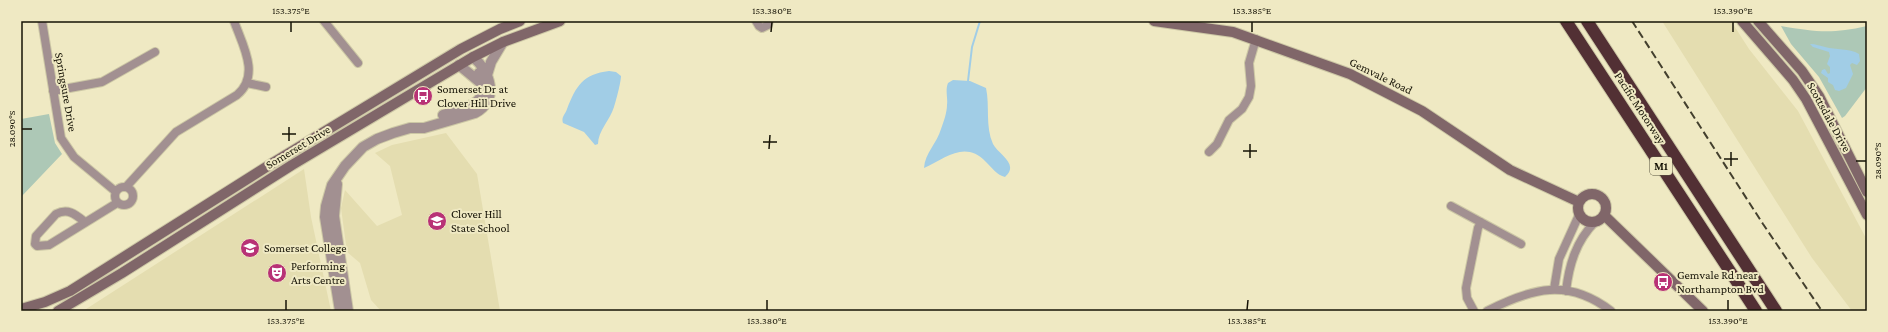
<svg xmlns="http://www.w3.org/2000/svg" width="1888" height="332" font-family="'Crimson Pro',serif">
  <rect width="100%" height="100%" fill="#efe9c3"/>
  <path fill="#e4ddb0" d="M1662,21H1731L1749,49L1798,111L1867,240V311H1852L1812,258Z
    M446,133L477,174L500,311H381L371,300L360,263L347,252L341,208L345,190L377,226L402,215L390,166L375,153L392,145Z
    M304,169L311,217L331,311H83Z"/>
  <path fill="#adc8b6" d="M1781,26C1816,32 1832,34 1867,26V87L1845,116L1842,118L1819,77L1791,44Z
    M49,114L55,143L62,154L21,197V119Z"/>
  <path fill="#a1cde6" d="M1810,44C1816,44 1820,46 1825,47C1836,50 1849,48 1859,54L1860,61L1857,65L1852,63L1850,65L1853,74L1846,88L1839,91L1835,90L1833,85L1828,82V78L1821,73L1822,70L1825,69L1828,74L1830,73V67L1827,64L1830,56L1829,52L1813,47Z
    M609,71L616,72L621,76C621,82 616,101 614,107C610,120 598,131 598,144L595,145L584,132L563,123C561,117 565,115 567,109C576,86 583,74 609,71Z
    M953,80L970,81L986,88C990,106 985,126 993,144C998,154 1020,164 1005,177C997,175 992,168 986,162C965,140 946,158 924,168C925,153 937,143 941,129C944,121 947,112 947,105C948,97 945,91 948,83Z"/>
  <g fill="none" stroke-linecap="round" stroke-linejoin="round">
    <path stroke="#a1cde6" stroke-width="2" d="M968,81L972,47L980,21"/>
    <defs>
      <path id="minor" d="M42,21L61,138L74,157L115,191
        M324,21L358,63
        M756,21L759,26L762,28L768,25L769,21
        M247,83L266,87
        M53,91L102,82L155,52
        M1209,152L1217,144L1229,120L1242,109L1249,97L1251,86L1249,63L1256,39
        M115 196a9 9 0 1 1 18 0a9 9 0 1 1-18 0Z
        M126,187L176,132L237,95C261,75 242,44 234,21
        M1451,206L1521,244
        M85,222C75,214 68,208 56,214L36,236L35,244L37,246L49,245L117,203
        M1554,289L1559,259L1579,215
        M1566,291C1569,265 1576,241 1595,222
        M1474,311L1467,298L1466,288L1478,228L1481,222
        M1487,311C1532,288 1568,278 1611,311"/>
      <path id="tertiary" d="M459,65L482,84
        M487,75L491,62L503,42
        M443,115C465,108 494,104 479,73
        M337,184L334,216L348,311
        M340,311L325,217L326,206L332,185L345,166L363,147L377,139L393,133L410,128H424L475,113C500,100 490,71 473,57"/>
      <path id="secondary" d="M1154,21L1233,32L1350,74L1422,111L1510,170L1579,202
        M1742,21L1793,80L1806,99L1867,215
        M1758,21L1802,71L1819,96L1867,192
        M1578 208a14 14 0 1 1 28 0a14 14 0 1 1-28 0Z
        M1605,216L1703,311
        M21,309L45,302L70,291L271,164L461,49L500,29L520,21
        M58,311L122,273L292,165L473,57L503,42L560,21"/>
      <path id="motorway" d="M1566,21L1756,311
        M1587,21L1776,311"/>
    </defs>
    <use href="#minor" stroke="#ccc7a5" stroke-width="10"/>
    <use href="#tertiary" stroke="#ccc7a5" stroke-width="12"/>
    <use href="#secondary" stroke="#ccc7a5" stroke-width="12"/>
    <use href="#motorway" stroke="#ccc7a5" stroke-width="14"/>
    <use href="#minor" stroke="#a29091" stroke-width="8"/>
    <use href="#tertiary" stroke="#a29091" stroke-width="10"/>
    <use href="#secondary" stroke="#806669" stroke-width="10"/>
    <use href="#motorway" stroke="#523034" stroke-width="12"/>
    <path stroke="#44402e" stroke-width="2" stroke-dasharray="8 4" stroke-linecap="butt" d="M1632,21L1763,224L1822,311"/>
  </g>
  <path fill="none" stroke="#161306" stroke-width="1.5" d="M291,32V22M771,32L772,22M1252,32V22M1733,32V22M22,129H32M282,134H296M289,141V127M763,142H777M769,149L770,135M1243,151H1257M1250,158V144M1724,159H1738M1856,161H1866M1731,166V152M286,310V300M767,310V300M1247,310L1248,300M1728,310V300"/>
  <defs>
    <symbol id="bus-disc" viewBox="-11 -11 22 22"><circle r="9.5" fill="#b83276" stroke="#efe9c3"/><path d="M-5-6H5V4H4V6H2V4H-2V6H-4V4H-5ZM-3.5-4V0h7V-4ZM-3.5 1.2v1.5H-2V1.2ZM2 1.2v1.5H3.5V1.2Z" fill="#fff"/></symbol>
    <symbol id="school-disc" viewBox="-11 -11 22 22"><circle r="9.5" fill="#b83276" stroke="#efe9c3"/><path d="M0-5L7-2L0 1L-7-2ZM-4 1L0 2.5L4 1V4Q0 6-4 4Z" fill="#fff"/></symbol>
    <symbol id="theatre-disc" viewBox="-11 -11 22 22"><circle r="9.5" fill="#b83276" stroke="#efe9c3"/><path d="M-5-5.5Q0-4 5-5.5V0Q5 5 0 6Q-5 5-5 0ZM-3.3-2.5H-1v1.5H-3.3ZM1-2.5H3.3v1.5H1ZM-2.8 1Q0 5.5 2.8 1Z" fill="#fff"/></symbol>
  </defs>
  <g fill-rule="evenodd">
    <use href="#bus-disc" x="412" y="85" width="22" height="22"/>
    <use href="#school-disc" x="426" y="210" width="22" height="22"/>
    <use href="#school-disc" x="239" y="237" width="22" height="22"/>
    <use href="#theatre-disc" x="266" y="262" width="22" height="22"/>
    <use href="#bus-disc" x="1652" y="271" width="22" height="22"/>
  </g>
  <g text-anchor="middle" stroke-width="4" stroke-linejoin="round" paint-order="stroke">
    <rect fill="#efe9c3" stroke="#57533f" stroke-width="1" x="1650" y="157" width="22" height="18" rx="3"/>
    <g font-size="11" font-weight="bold" fill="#161306">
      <text x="1661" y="170">M1</text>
    </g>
    <g font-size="12" fill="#161306" stroke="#efe9c3">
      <text transform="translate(1381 76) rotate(26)" y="4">Gemvale Road</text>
      <text transform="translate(66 92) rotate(80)" y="4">Springsure Drive</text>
      <text transform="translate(1640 108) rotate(57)" y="4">Pacific Motorway</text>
      <text transform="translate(1829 117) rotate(61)" y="4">Scottsdale Drive</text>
      <text transform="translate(298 147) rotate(-31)" y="4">Somerset Drive</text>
    </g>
    <g font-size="12" fill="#161306" stroke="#efe9c3" text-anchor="start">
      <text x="437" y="93">Somerset Dr at<tspan x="437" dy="14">Clover Hill Drive</tspan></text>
      <text x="451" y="218">Clover Hill<tspan x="451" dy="14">State School</tspan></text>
      <text x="264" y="252">Somerset College</text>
      <text x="291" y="270">Performing<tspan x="291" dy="14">Arts Centre</tspan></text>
      <text x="1677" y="279">Gemvale Rd near<tspan x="1677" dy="14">Northampton Bvd</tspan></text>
    </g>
  </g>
  <rect width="1888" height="332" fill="none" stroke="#efe9c3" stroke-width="44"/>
  <rect x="22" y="22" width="1844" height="288" fill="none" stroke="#161306" stroke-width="1.5"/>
  <g font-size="10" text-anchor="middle" fill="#161306">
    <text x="291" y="14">153.375°E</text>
    <text x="772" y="14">153.380°E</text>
    <text x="1252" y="14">153.385°E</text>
    <text x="1733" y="14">153.390°E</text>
    <text transform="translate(11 129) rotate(-90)" y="4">28.090°S</text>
    <text transform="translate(1877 161) rotate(-90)" y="4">28.090°S</text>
    <text x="286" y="324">153.375°E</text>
    <text x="767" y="324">153.380°E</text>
    <text x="1247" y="324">153.385°E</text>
    <text x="1728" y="324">153.390°E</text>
  </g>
</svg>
